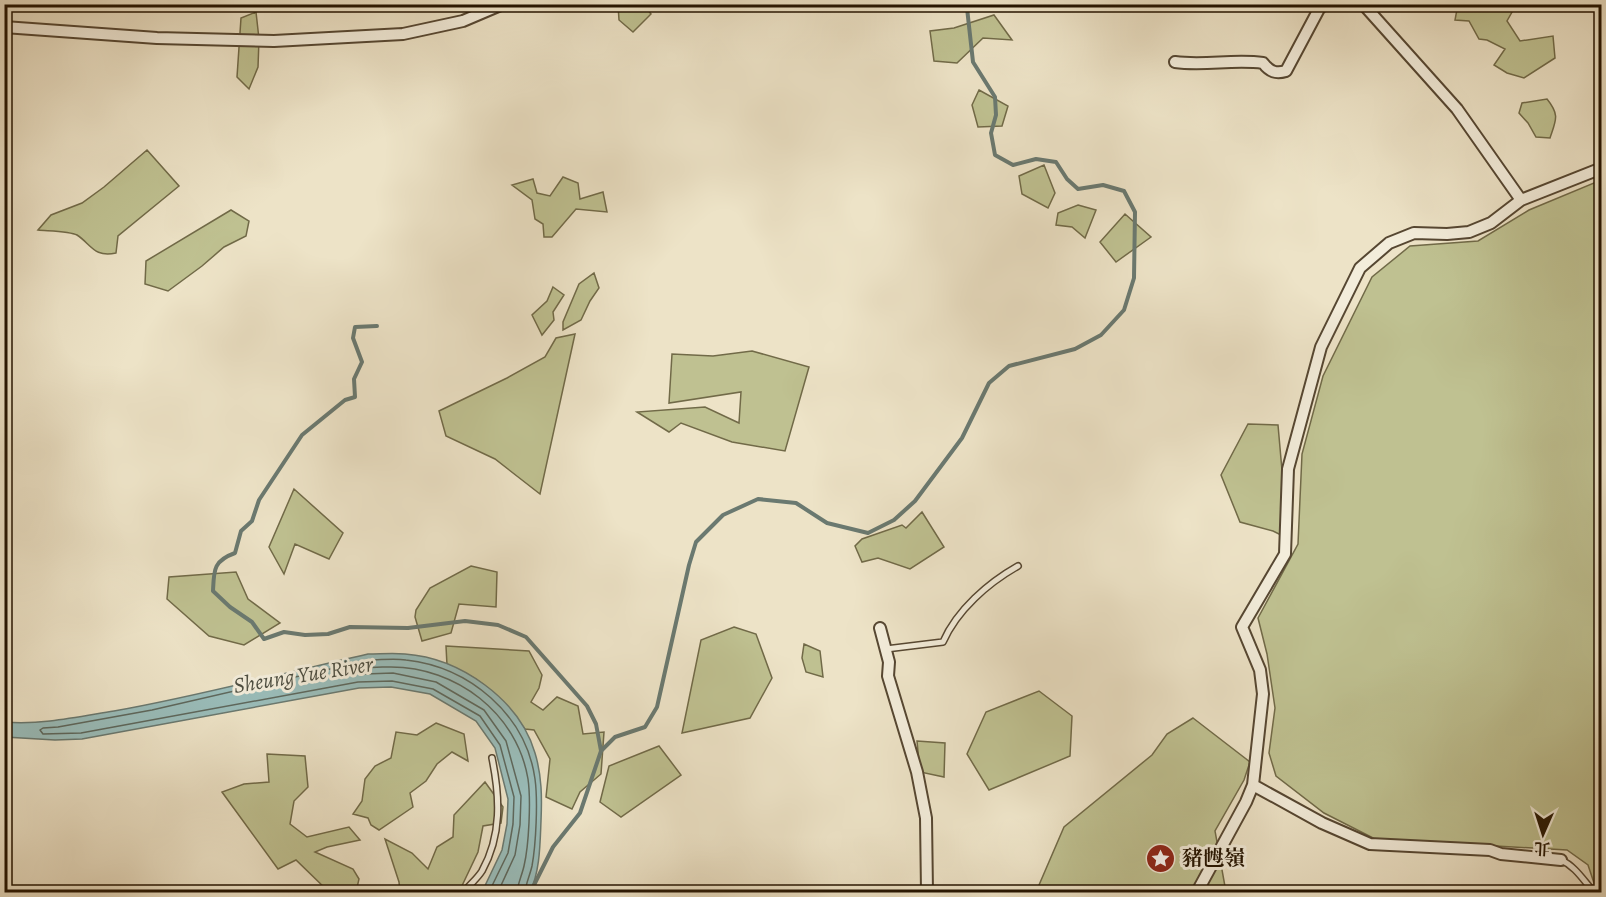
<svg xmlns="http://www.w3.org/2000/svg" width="1606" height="897" font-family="Alegreya,'Noto Serif TC',serif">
  <rect width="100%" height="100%" fill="#ede3c7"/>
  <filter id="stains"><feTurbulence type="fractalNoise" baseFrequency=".00333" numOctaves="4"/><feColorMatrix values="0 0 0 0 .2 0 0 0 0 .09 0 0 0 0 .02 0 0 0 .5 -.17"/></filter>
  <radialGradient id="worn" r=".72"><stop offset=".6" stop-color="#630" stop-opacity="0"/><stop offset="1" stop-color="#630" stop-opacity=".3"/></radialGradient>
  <path fill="#bfc191" stroke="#716a48" stroke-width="1.5" d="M1458,4L1472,5L1480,9L1482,5H1516L1507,21L1520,41L1553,36L1555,58L1524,78L1507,73L1494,65L1505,49L1487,40L1479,39L1469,21L1455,20Z
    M618,5H644L651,14L633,32L619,20Z
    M256,12L259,39L258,67L249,89L237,77L241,18Z
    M994,15L1012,40L983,38L957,63L934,61L930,31L954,28Z
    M979,90L1008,106L1002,126L978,127L972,105Z
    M1547,99C1560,115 1556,120 1550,138L1536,137L1528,123L1519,113L1522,103Z
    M147,150L179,186L118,236L116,253C94,258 91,244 77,235C70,231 47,231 38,230L51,215L82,203L104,187Z
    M1044,165L1055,193L1048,208L1022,194L1019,176Z
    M563,177L578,183L580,199L603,192L607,212L576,209L552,237H544L543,224L535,219L532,200L512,185L533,179L537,193L550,196Z
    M1601,180V892H1597L1588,865L1567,850L1375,839L1324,813L1276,776L1269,753L1275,708L1267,654L1258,618L1298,544L1302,454L1323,376L1372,277L1410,246L1478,241L1529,210Z
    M1078,205L1096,210L1085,238L1072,227L1056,225L1058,213Z
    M231,210L249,221L246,236L224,247L202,266L168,291L145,284L146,261Z
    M1125,214L1151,237L1116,262L1100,242Z
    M594,273L599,288L590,301L581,320L563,330V322L579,284Z
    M553,287L564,295L553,312L554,320L542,335L532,315L547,301Z
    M575,334L540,494L495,459L446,436L439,411L507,378L545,357L556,338Z
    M752,351L809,367L785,451L732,442L681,423L669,432L637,412L705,407L739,423L741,392L669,403L672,354L713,356Z
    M1248,424L1278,425L1283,482V536L1273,531L1240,522L1221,475Z
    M294,489L343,533L329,559L295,544L284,574L269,547Z
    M922,512L944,547L910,569L878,558L862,562L855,546L862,539L902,525L906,528Z
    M471,566L497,572L496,607L459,604L451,633L422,641L415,617L416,610L430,588Z
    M236,572L248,599L280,623L244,645L209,636L167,599L169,577Z
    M734,627L756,634L772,678L750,718L682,733L701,640Z
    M804,644L820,651L823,677L806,672L802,658Z
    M446,646L529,651L542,675L539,688L531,702L543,710L557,697L578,706L583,734L604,732L601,774L580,792L572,809L546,797L550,759L534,730L525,729C501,699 485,679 447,665Z
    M1039,691L1072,716L1070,756L989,790L967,754L986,712Z
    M1193,718L1250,762L1244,780L1215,831L1226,892H1036L1064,827L1152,755L1167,734Z
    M436,723L464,734L468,761L452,752L437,764L426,781L410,793L413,807L379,830L371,825L368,818L353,814L362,801L365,779L375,766L391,758L396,732L417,735Z
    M917,741L945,743L944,777L920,772Z
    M659,746L681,775L621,817L600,802L609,766Z
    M267,754L305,756L308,787L294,801L290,824L307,837L349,827L360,840L327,847L315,852L353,869L359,879L356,892H329L296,860L278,869L222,792L244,784L269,782Z
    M485,782L503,807L501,823L483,826L478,852L459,892H400L399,882L385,839L412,853L428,869L437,847L453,837L454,815Z
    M675,886L718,892H656Z"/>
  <path fill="#9abdba" stroke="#6a7970" stroke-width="1.5" d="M368,654C380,654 393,653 405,654C460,658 519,699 535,753C542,776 542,798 541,821C540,845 540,871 530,892H482L502,850L507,824L508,799L495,748L476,721L430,694L391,687L359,688L82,739L55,740L5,737V722C41,725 77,717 114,711C199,696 284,673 368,654Z"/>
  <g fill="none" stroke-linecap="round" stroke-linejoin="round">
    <path stroke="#5e685d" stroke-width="1.5" d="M489,892L508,853L513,824L514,797L500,745L480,716L433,689L392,681L358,682L81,733L43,734L40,730L43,728L58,727L152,710L369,660C381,660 394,658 406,660C469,667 526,714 535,779C538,801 536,844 532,866C530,875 526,883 525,892
      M498,892L515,855L520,825L521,796L506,741L484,710L436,682L393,673L365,674L362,672L364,669C373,666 382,667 391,667C456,667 517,713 528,779C531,800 529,845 524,866C522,875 518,883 517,892"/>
    <path stroke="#6a7970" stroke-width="4" d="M1455,4L1458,7L1470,4
      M377,326L355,327L353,338L362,362L354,379L355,397L345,400L302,435L259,500L252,521L241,531L235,553C213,561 214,570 213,591L230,607L252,622L264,639L284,632L305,635L328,634L350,627L408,628L465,621L498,625L526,637L587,706L596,724L601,751
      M526,892L531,891L553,847L580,813L601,751L615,737L645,727L657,707L689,565L696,542L723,515L758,499L796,503L827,523L868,533L894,520L915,501L962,438L989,383L1009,366L1075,349L1101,335L1124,310L1134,278L1135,212L1124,191L1103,185L1078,189L1067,179L1056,162L1036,159L1013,165L995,155L991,133L996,115L995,97L973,62L967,8L965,4"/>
    <defs>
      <path id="lane" d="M886,649L943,642C957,610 988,583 1018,566
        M1561,860C1575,866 1584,881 1594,892
        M464,892C469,885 477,879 482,871C502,835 500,797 492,758"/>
      <path id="street" d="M1363,4L1457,109L1521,200
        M4,27L157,38L274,41L403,34L463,21L503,4
        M1175,62C1204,66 1234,59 1263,63C1270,72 1276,74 1286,71L1319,9L1324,4
        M880,628L889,662L888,676L917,772L926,818L927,892
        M1253,785L1322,823L1370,844L1490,850L1501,854L1561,860
        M1197,892L1246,802L1253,785L1263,694L1260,670L1242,627L1285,554L1288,469L1321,347L1360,268L1389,243L1414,233L1447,234L1469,232L1491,223L1521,200L1602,168"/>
    </defs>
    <use href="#lane" stroke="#564732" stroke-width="8"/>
    <use href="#street" stroke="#564732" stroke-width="14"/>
    <use href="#lane" stroke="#f3eddb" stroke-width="5"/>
    <use href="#street" stroke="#f3eddb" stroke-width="10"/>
  </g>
  <defs>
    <symbol id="sight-disc" viewBox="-11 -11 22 22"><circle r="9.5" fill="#8f2418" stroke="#f3eddb"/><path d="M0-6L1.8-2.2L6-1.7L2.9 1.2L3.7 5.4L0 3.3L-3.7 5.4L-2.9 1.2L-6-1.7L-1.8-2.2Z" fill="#fff"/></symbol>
  </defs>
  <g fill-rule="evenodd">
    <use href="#sight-disc" x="1144" y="842" width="33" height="33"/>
  </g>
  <g text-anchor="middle" stroke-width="6" stroke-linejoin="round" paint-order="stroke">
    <g font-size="21" font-weight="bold" fill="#231300" stroke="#f3eddb" text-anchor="start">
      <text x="1182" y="865">豬乸嶺</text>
    </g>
    <g font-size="22" font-style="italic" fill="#4d4e41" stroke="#f3eddb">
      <text transform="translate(303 674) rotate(-9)" y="8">Sheung Yue River</text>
    </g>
  </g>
  <rect width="1606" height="897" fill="none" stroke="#ede3c7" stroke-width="24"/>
  <rect x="6" y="6" width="1594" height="885" fill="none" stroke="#231300" stroke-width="3"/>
  <rect x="12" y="12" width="1582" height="873" fill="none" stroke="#231300" stroke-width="1.5"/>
  <g transform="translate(1543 834) rotate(183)" stroke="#f3eddb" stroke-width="4.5" paint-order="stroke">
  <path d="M0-4.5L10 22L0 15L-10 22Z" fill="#231300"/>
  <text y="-9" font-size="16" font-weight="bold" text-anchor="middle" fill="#231300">北</text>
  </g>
  <rect width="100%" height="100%" filter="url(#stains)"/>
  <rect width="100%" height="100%" fill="url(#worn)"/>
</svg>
